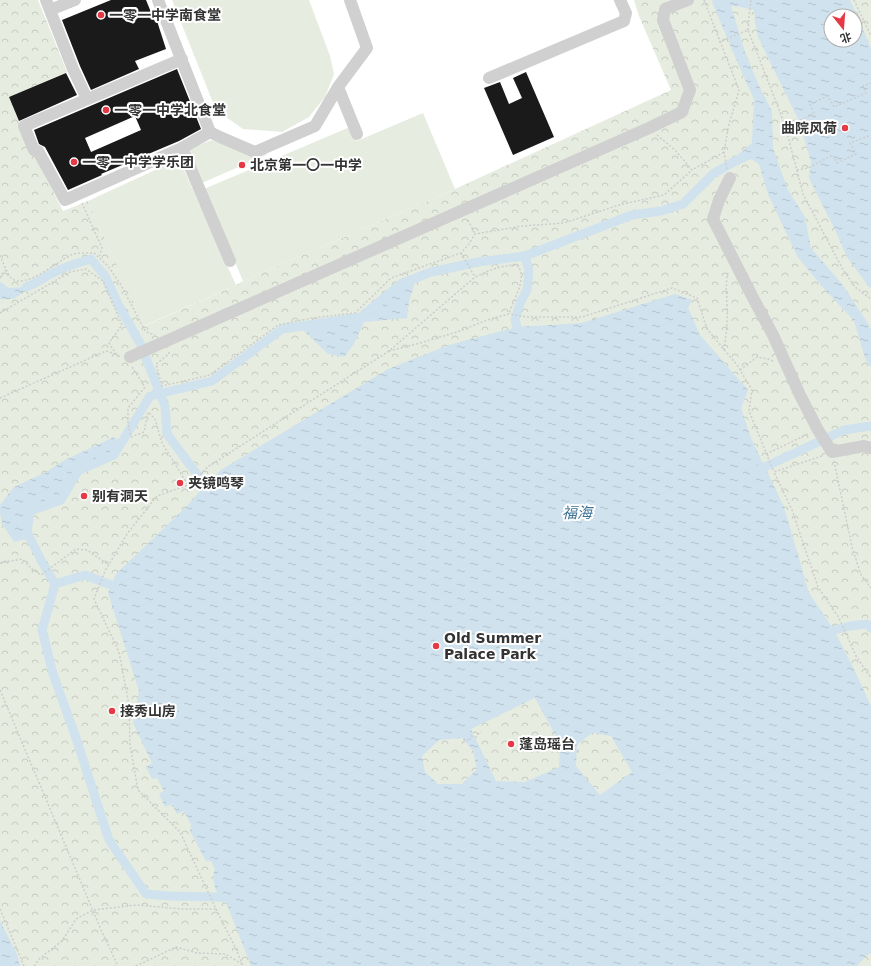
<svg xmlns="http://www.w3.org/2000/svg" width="871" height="966" font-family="'DejaVu Sans','Noto Sans SC',sans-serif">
  <defs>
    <pattern id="park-crowns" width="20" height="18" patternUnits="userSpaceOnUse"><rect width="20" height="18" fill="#e6ecdf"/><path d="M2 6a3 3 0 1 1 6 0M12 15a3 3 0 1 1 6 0" fill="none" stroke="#c6cbc0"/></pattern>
    <pattern id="water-ripples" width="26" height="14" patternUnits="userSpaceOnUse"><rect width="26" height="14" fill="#cfe2ee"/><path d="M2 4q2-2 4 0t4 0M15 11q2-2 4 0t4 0" fill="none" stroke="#b2c2cd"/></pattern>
  </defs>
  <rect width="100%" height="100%" fill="#fff"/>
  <path fill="url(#park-crowns)" fill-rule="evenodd" d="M0,0H38L67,72L9,97L27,141L63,211L88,201L145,326L236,285L243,281L455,189L671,90L639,16L634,0H871V966H0ZM831,16H855V40H831Z"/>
  <path fill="#e6ecdf" d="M172,0H309L330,56L334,74L325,97L309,117L282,132L243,129L216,110Z
    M423,113L455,189L243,281L204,189L350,127L357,141Z
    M212,140L248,154H268L202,183L187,149Z
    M179,159L236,285L144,326L88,201Z"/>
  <path fill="url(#water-ripples)" fill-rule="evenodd" d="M713,0H850L871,48V288L869,287L847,257L835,230L809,178L811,162L799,121L758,37L755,22L754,10L740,7L731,6L745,52L760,88L772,111L773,148L788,190L805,217L811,248L842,284L869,325L871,330V367L866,361L854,321L818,282L797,256L768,194L759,164L751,159L738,165L735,157L752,143L754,100L733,52L712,2ZM831,16H855V40H831Z
    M416,278L409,302L407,318L364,322L354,344L344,357L328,354L303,330V326L361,317L402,283Z
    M0,282L9,288L26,287C19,299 12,300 0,299Z
    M675,294L692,300L688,308L700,335L748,390L741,408L751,438L784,507L809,593L834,630L854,669L871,706V953L866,956L857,966H251L226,902L222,903C217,892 210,881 215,869L211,861H206L190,831L191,825L184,811L177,814L172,804L165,807L159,794L164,791L157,778L152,779L146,767L152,763L133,723L139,691L108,593L116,574L187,506L205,485L221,470L388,369L449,345L517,327L582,323ZM535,698L560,744L559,767L525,782L496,781L471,729ZM592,733L611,736L632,772L600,795L576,766L577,745ZM462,738L473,751L477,769L462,784H438L425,772L422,756L439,740Z
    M114,437L122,442L114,455L78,471L61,500L30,511L27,532L30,538L14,542L2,524L0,513V505L14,487L46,472L65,460Z
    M0,921L17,954L20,966H0Z"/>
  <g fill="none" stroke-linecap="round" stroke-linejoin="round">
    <path stroke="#cfe2ee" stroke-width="9" d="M26,287C35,284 43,278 51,274C64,267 77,263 91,259L105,276L119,306L140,343L165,406L167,434L205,485
      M517,327L515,320L520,303L527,290L529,271L525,256
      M754,472L844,430L871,426
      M55,584L85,575L111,585
      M834,630L850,626L867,624L871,628
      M219,897L170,896L146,894L109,840L75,735L53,674L42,630L55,584L42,562L27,532L30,511L61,500L78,471L114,455L150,396L212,381L282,329L361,317L402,283L416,278L431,272L478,262L525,256L632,215L661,211L683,204L713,174L737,160"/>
  </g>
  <path fill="#1a1a1a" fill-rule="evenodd" d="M111,0H146L155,22L157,21L166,49L135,61L139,69L91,90L80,66L62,20Z
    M177,69L201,129L179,141L101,174L102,175L68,190L45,147L39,144L34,130ZM135,116L141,130L91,152L85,138Z
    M526,72L554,137L513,155L484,88L500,82L509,104L522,98L513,78Z
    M66,73L77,95L19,121L9,97Z"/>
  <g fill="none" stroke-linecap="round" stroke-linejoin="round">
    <path stroke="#cdcdcd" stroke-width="1.5" stroke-dasharray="2 2" stroke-linecap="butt" d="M704,0L739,90L728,128L724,152L727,169
      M854,0L871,36
      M748,30L749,17L751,0
      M719,42L748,30L785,125L803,194L842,268L855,287L871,299
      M785,125L792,124L814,114L810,104L828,96L834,107L866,93L863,86L871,83
      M657,135L675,150L692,170L724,152
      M797,170L808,168L833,155L837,163L856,154L850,143L871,135
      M82,203L102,248L99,257
      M468,220L475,234
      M461,253L475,277
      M0,255L6,270L2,274L0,279
      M6,270C8,272 9,276 11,278C25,290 57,262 69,256C76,252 86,253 94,253L108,266L121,285L143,327L146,332L155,335
      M0,313L70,272L86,269L103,281L122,325L109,343L116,354L120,357
      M724,350C726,335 728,322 727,307C727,295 725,284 728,273
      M389,351L420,343L457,332L487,320L509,314L527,317H582L672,288L697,298L707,329L737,365L752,390L749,411L774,472
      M169,352V354L156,364L162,386L210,375L278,325L312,318L355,313L391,278L461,253L469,244L475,234L522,226L564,223L619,205L664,195L692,170
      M132,367L145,387L128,408V424L131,437L144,432L148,412L155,419L162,443L188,485L157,496L127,534L105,571L94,599L119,652L129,705L130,745L138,790L180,832L216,909L236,949L243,966
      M740,370L757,357L768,359L773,361
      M0,398L106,351L116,354
      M766,454L808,434
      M822,456L774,472L792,510L818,587L839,618L856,656L871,678
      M834,461L852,547L861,575L871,588
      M188,485L209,466L389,351L475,277C490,270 501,265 518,265C519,268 521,271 521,274C523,285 512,303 509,314
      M0,563L22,559L33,570L41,575L76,549L87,550L109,565
      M0,690L102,932L118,966
      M463,742L467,740L469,741L471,736L476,737L479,733L481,732
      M556,747L560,746L565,750L573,748L579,751
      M0,909L24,966
      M34,966L40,958L62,941L76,919L93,910L137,905L182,909H216
      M136,966L176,947L197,953L225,954L242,964"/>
    <path stroke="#d0d0d0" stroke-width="12" d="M46,0L73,69L87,99
      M158,0L210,132L220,137L255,152L315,126L338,87L367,48L350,0
      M50,10L75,0
      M182,59L24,126L34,150L38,151L65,200L182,148
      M489,78L624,21L626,13L620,0
      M338,87L357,134
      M210,132L182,148L230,261
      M730,178L719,200L713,219L752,296L773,335L800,395L818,430L832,452L864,446L871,448
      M130,357L649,128L682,112L690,90L663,20L665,9L688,0"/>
  </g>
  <g fill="#e63946" stroke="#fff" stroke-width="1.5">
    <circle cx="101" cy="15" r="4"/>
    <circle cx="106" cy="110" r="4"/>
    <circle cx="845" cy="128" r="4"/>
    <circle cx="74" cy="162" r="4"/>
    <circle cx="242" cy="165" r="4"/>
    <circle cx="180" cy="483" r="4"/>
    <circle cx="84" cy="496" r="4"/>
    <circle cx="436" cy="646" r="4"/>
    <circle cx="112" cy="711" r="4"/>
    <circle cx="511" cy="744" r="4"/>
  </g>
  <g text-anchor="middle" stroke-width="4" stroke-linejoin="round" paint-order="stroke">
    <g font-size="14" font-weight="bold" fill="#333" stroke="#fff" text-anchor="start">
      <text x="109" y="20">一零一中学南食堂</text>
      <text x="114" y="115">一零一中学北食堂</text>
      <text x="837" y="133" text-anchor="end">曲院风荷</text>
      <text x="82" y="167">一零一中学学乐团</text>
      <text x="250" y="170">北京第一〇一中学</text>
      <text x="188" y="488">夹镜鸣琴</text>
      <text x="92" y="501">别有洞天</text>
      <text x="444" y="643">Old Summer<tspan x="444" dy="16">Palace Park</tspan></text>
      <text x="120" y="716">接秀山房</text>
      <text x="519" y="749">蓬岛瑶台</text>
    </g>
    <g font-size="15" font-style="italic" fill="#3f7597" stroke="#fff">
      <text x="577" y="518">福海</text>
    </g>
  </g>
  <g transform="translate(843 28) rotate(163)"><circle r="19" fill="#ffffff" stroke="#adadad"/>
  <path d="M0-3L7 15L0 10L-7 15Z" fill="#e63946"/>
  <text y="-6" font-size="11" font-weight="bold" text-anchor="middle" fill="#333333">北</text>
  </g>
</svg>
